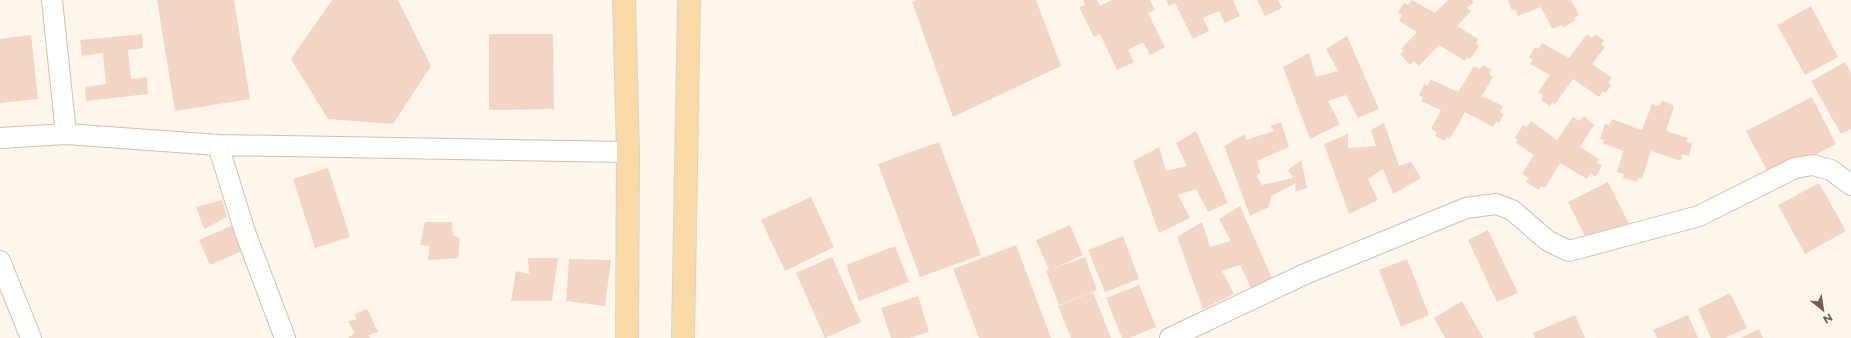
<svg xmlns="http://www.w3.org/2000/svg" width="1851" height="338" font-family="Montserrat,sans-serif">
  <rect width="100%" height="100%" fill="#fdf6ec"/>
  <path fill="#f3d5c3" d="M157,0H234L250,99L175,111Z
    M332,0H398L431,66L393,124L328,119L291,59Z
    M917,0H1036L1061,66L953,117L912,2Z
    M1083,0H1097L1100,6L1112,0H1150L1155,10L1148,13L1165,47L1150,55L1143,42L1128,50L1134,62L1117,70L1100,34L1094,37L1079,7L1085,5Z
    M1166,0H1233L1240,16L1225,23L1219,11L1203,18L1209,31L1193,39L1175,3L1169,6Z
    M1257,0H1278L1282,8L1265,16Z
    M1412,0L1435,13L1448,0H1471L1474,2L1467,8L1471,11L1457,26L1478,39L1476,44L1479,46L1470,59L1467,57L1465,61L1439,45L1419,66L1414,61L1410,65L1400,54L1404,51L1401,49L1417,32L1399,21L1402,15L1398,13L1404,3L1408,5Z
    M1508,0H1571L1579,15L1574,18L1576,20L1563,28L1562,25L1552,29L1541,7L1518,16L1515,9L1512,11Z
    M1811,6L1838,57L1805,75L1777,25Z
    M142,34L143,48L128,50L131,79L147,77L148,94L86,101L85,87L106,84L103,53L82,56L80,40Z
    M489,34H553L554,109L489,110Z
    M1587,34L1592,38L1595,34L1604,40L1601,45L1605,47L1592,64L1612,78L1608,83L1611,85L1606,93L1603,91L1599,97L1573,79L1555,104L1552,103L1550,106L1541,100L1543,96L1538,92L1550,75L1530,64L1533,60L1529,57L1535,47L1538,49L1542,43L1569,58Z
    M31,35L38,99L0,103V39Z
    M1347,36L1379,109L1358,118L1346,95L1328,101L1340,124L1310,139L1283,67L1309,53L1316,77L1338,71L1326,49Z
    M1845,62L1851,73V129L1841,134L1811,81Z
    M1483,65L1492,70L1489,74L1493,77L1482,96L1503,106L1500,112L1504,114L1499,123L1496,121L1493,127L1465,112L1450,139L1447,137L1445,141L1435,136L1437,132L1431,129L1441,110L1421,101L1423,97L1419,95L1424,84L1428,86L1430,79L1458,92L1474,66L1480,69Z
    M1812,97L1836,144L1771,178L1746,131Z
    M1662,100L1674,106L1666,131L1688,138L1686,142L1692,143L1689,156L1682,154L1681,161L1651,151L1642,179L1638,178L1637,182L1623,178L1624,174L1617,172L1623,151L1602,143L1604,140L1600,139L1605,124L1609,125L1612,119L1642,130L1652,104L1659,106Z
    M1584,116L1594,125L1580,147L1599,159L1597,163L1602,165L1596,177L1590,173L1587,179L1560,163L1545,188L1541,186L1539,190L1526,182L1529,178L1522,174L1534,155L1516,143L1518,140L1515,138L1523,125L1527,127L1531,121L1557,140L1573,117L1579,121Z
    M1281,122L1289,147L1257,161L1260,172L1257,176L1262,185L1293,178L1288,170L1301,160L1307,188L1295,192L1296,183L1271,196L1269,207L1250,216L1224,146L1245,134L1246,140L1274,131L1270,126Z
    M1384,123L1399,166L1411,162L1421,178L1393,194L1383,169L1368,179L1378,200L1349,214L1324,144L1348,134V148L1376,146L1371,130Z
    M1196,131L1228,203L1208,212L1196,189L1178,195L1190,218L1159,233L1133,161L1159,147L1166,171L1187,166L1176,143Z
    M939,142L981,255L920,277L878,164Z
    M328,168L350,237L315,248L293,179Z
    M1608,182L1629,224L1589,244L1568,202Z
    M1819,183L1846,231L1805,254L1778,205Z
    M811,197L834,247L785,271L761,220Z
    M222,200L227,217L204,229L196,207Z
    M1240,206L1272,278L1251,288L1240,265L1222,271L1234,294L1203,309L1177,237L1202,222L1210,247L1231,241L1219,219Z
    M425,222H452L453,236L460,238L458,258L428,260L429,246L420,245Z
    M233,225L244,250L210,265L199,240Z
    M1070,225L1083,255L1055,268L1085,257L1097,290L1059,305L1046,271L1049,270L1036,240Z
    M1488,230L1518,293L1497,302L1468,240Z
    M1123,236L1139,279L1105,292L1088,250Z
    M1016,245L1051,338H979L953,269Z
    M895,246L909,282L859,301L846,265Z
    M832,257L861,322L825,338L796,273Z
    M528,258H558L552,301H511L516,271L529,274Z
    M569,259L611,260L605,306L566,301Z
    M1407,259L1429,315L1401,327L1379,270Z
    M1139,285L1156,327L1129,338H1122L1106,298Z
    M1093,292L1111,338H1071L1058,306Z
    M1730,293L1747,328L1725,338H1711L1698,309Z
    M918,296L929,332L910,338H891L881,308Z
    M1462,301L1483,338H1445L1434,318Z
    M367,309L378,332L369,335L370,338H349V337L355,333L348,321L356,320L355,314Z
    M1575,315L1585,338H1535L1533,333Z
    M1688,315L1698,338H1657L1653,330Z
    M1759,329L1763,338H1740Z"/>
  <g fill="none" stroke-linecap="round" stroke-linejoin="round">
    <defs>
      <path id="minor" d="M52,0L66,134
        M0,138L66,134L218,145L628,152
        M218,145L245,232L285,338
        M0,261L31,338
        M1170,338L1305,274L1466,208L1496,204L1512,210L1548,241L1569,251L1699,216L1795,168L1813,165L1831,170L1851,185"/>
      <path id="primary" d="M624,0L628,152L627,338
        M683,338L689,0"/>
    </defs>
    <use href="#minor" stroke="#d1beb0" stroke-width="22"/>
    <use href="#primary" stroke="#dad1cd" stroke-width="24"/>
    <use href="#minor" stroke="#fff" stroke-width="20"/>
    <use href="#primary" stroke="#fbd9a5" stroke-width="22"/>
  </g>
  <g transform="translate(1823 310) rotate(150)" stroke="#fffaf3" stroke-width="3" paint-order="stroke">
  <path d="M0-3L7 15L0 10L-7 15Z" fill="#7a5c4d"/>
  <text y="-6" font-size="11" font-weight="bold" text-anchor="middle" fill="#7a5c4d">N</text>
  </g>
</svg>
